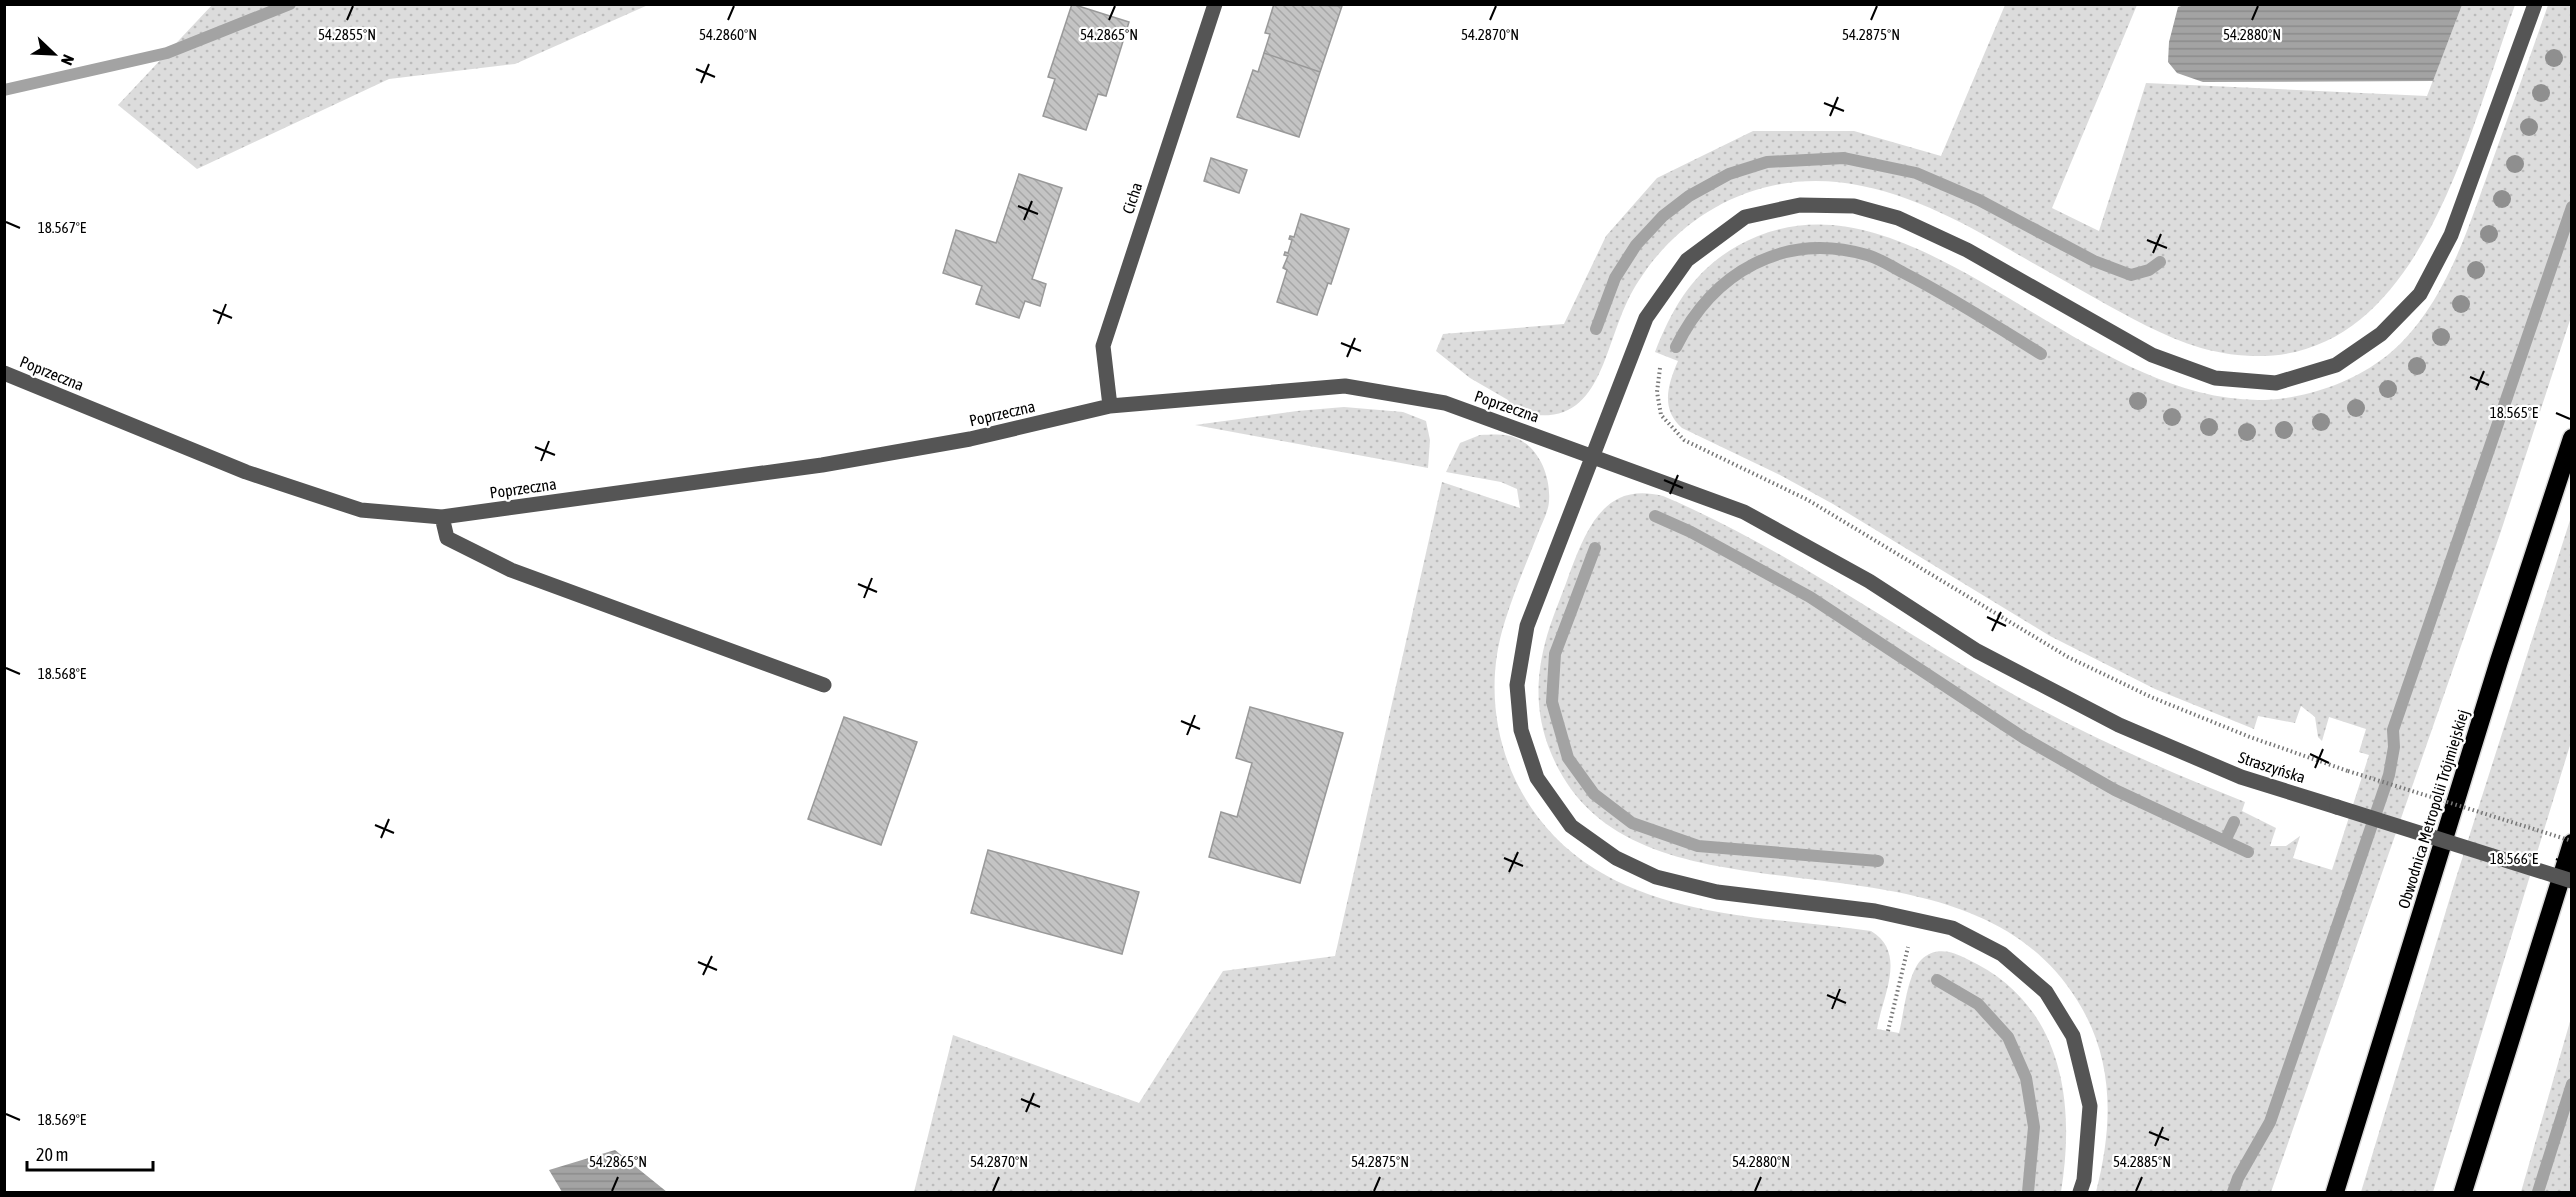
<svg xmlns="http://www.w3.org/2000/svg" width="2576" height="1197" font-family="'Asap Condensed',sans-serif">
  <defs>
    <pattern id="grass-dots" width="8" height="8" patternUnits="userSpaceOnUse" patternTransform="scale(1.5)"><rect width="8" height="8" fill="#dcdcdc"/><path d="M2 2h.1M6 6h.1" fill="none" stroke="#bbb" stroke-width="1.8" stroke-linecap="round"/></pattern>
    <pattern id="water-rules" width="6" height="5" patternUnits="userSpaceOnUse" patternTransform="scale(1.5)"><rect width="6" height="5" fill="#a3a3a3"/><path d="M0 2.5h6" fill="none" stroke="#8b8b8b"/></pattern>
    <pattern id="building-back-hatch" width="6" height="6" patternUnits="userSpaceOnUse" patternTransform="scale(1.5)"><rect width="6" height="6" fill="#c4c4c4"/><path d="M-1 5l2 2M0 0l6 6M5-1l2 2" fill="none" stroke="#a7a7a7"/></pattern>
  </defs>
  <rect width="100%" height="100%" fill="#fff"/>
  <path fill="url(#grass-dots)" d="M213,4H648V5L515,64L389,79L197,169L118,105Z
    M2005,5H2137L2052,208L2099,231L2146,83L2427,96L2462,5H2515C2463,148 2411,405 2201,348C2164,337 2129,317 2095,298C2061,279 2027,260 1993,240C1926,202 1850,168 1771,186C1713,199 1666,236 1636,285C1599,345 1607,441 1508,409L1510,403L1508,400L1470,378L1436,351L1443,334L1564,324L1606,236L1657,178L1753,131H1854L1941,156Z
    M2548,5H2571V317L2501,531L2271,1192H2096C2113,1126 2115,1060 2077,1000C1957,807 1632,950 1551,753C1533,710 1536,669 1550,626C1556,608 1564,590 1570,572C1587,528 1605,481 1663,496C1781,546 1884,621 1995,684C2074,730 2159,768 2245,802L2242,811L2276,828L2270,846H2286L2300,836L2293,858L2332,870L2369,755L2359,752L2366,729L2329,717L2322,741L2318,737L2315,717L2301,706L2295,723L2258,716L2254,729L2155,689L2050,636L1833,504L1780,475L1682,428C1660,409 1668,384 1678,361L1655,352C1676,298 1702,259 1758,236C1934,165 2111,447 2310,393C2344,384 2376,368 2401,343C2449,294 2469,225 2492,162C2511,109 2530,57 2548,5Z
    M1344,407L1403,412L1426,421L1430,440L1428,468L1195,425L1297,411Z
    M1480,435C1491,435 1506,433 1516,438C1540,448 1551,478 1549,502C1548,513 1541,525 1537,536C1526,564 1514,592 1505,621C1475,714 1511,817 1595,869C1676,919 1780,918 1871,931C1908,953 1882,997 1877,1029L1899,1033C1904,1013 1907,975 1921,960C1935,946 1952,951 1967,959C2062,1003 2076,1100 2061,1192H914L953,1035L1139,1103L1223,971L1335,956L1442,482L1520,508L1517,489L1501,482L1446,472L1460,443Z
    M2571,517V742L2433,1192H2361L2455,881Z
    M2571,1018V1192H2521Z"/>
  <path fill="url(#water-rules)" d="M2184,5V4L2462,5L2433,81L2203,82L2177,73L2168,62L2169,42L2178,7Z
    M615,1150L667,1192H562L549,1170Z"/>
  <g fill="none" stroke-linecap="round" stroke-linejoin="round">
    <path stroke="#a3a3a3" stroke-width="12" d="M4,90L167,53L290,4
      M1596,329L1615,278L1636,245L1663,216L1689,196L1729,174L1767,162L1844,158L1916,173L1979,200L2094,261L2131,275L2149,270L2160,262
      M1676,347C1713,272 1784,231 1867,255C1879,258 1892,267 1904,273C1951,297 1996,326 2041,354
      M1655,516L1691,532L1810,597L2024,738L2115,790L2248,852
      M1595,548L1555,654L1552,702L1568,758L1594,794L1632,823L1698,846L1878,861
      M2225,841L2234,822
      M1937,980L1978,1004L2008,1037L2026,1078L2034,1127L2028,1192
      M2233,1192L2238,1178L2270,1122L2389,775L2394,747L2393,730L2572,207
      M2538,1192L2572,1084"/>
  </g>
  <path fill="url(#building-back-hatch)" stroke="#999" stroke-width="1.5" d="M1072,4L1129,22L1106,96L1098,94L1086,130L1043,116L1055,79L1048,77Z
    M1274,4L1342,6L1320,72L1264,53L1270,34L1265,33Z
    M1264,53L1320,72L1299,137L1237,117L1253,70L1258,72Z
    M1211,158L1247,170L1239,193L1204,181Z
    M1019,174L1062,188L1032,279L1046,284L1040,306L1025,301L1019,318L976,304L982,286L943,273L956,230L996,243Z
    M1301,214L1349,229L1331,284L1328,283L1317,315L1277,302L1287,270L1283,268L1288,256L1284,255L1285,252L1288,253L1292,240L1289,239L1290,236L1294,237Z
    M1250,707L1343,733L1300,883L1209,857L1221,812L1237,817L1252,763L1236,758Z
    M844,717L917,742L881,845L808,819Z
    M988,850L1139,892L1122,954L971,913Z"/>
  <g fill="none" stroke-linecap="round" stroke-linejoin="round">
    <defs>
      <path id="highway" d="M2335,1192L2499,661L2572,438
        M2463,1192L2572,843"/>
    </defs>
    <use href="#highway" stroke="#dbdbdb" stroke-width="21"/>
    <path stroke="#777" stroke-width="4" stroke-dasharray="1.5 3" stroke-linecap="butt" d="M1660,368L1657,392L1661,415L1684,440L1808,500L2068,657L2151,697L2250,737L2348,771
      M1888,1031L1908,947"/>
    <path stroke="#555" stroke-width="15" d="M4,373L246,472L361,510L442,517L822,465L970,439L1110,406L1345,386L1445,403L1744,512L1869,581L1977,651L2119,725L2241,777L2337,807
      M1110,406L1103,346L1215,4
      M442,517L447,538L511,570L824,685
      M2080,1192L2084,1180L2090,1106L2073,1036L2046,992L2002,954L1952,928L1875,911L1717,892L1656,877L1616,858L1571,826L1537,778L1521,730L1517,685L1527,626L1646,318L1687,260L1745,217L1800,205L1854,206L1898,218L1967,250L2152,355L2215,378L2276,383L2336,365L2381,334L2420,294L2451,235L2535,4"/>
    <use href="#highway" stroke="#000" stroke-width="18"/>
    <path stroke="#777" stroke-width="4" stroke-dasharray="1.5 3" stroke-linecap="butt" d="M2348,771L2572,841"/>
    <path stroke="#555" stroke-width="15" d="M2337,807L2572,881"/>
  </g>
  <g fill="#8f8f8f">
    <circle cx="2554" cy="58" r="9"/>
    <circle cx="2541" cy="93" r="9"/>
    <circle cx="2529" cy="127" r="9"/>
    <circle cx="2515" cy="164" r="9"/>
    <circle cx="2502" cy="199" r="9"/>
    <circle cx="2489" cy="234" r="9"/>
    <circle cx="2476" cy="270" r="9"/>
    <circle cx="2461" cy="304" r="9"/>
    <circle cx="2441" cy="337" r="9"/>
    <circle cx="2417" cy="366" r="9"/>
    <circle cx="2388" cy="389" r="9"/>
    <circle cx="2138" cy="401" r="9"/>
    <circle cx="2356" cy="408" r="9"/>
    <circle cx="2172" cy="417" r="9"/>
    <circle cx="2321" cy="422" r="9"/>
    <circle cx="2209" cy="427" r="9"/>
    <circle cx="2284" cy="430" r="9"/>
    <circle cx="2247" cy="432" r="9"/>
  </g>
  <path fill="none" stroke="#000" stroke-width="2" d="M347,20L353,6M728,20L734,6M1109,20L1115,6M1490,20L1496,6M1871,20L1877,6M2252,20L2258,6M696,69L715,77M701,83L709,64M1824,103L1844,111M1830,116L1838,97M1018,206L1038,214M1024,220L1032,201M6,222L20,228M2147,240L2167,248M2153,253L2161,234M213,310L232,318M218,324L226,304M1341,343L1361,351M1347,357L1355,338M2470,377L2489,385M2476,390L2484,371M2556,413L2570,419M535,447L555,455M541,461L549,441M1664,480L1683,488M1670,494L1678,475M858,584L877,592M864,598L872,578M1987,617L2006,626M1992,631L2001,612M6,668L20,674M1181,721L1200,729M1187,735L1195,715M2310,754L2329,763M2315,768L2323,749M375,825L394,833M381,838L389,819M1504,858L1523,866M2556,859L2570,865M1509,872L1518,852M698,962L717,970M703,975L712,956M1827,995L1846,1003M1832,1009L1840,989M1021,1099L1040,1107M1026,1112L1034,1093M6,1114L20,1120M2149,1132L2169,1140M2155,1146L2163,1127M612,1191L618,1177M993,1191L999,1177M1374,1191L1380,1177M1755,1191L1761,1177M2136,1191L2142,1177"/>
  <g text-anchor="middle" stroke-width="4.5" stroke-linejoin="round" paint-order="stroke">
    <g font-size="16" fill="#000" stroke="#fff">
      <text transform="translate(1132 198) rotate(-72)" y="6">Cicha</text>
      <text transform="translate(52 373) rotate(22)" y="6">Poprzeczna</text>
      <text transform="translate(1507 406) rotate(19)" y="6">Poprzeczna</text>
      <text transform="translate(1002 413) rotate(-13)" y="6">Poprzeczna</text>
      <text transform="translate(523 488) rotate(-8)" y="6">Poprzeczna</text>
      <text transform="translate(2272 767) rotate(18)" y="6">Straszyńska</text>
      <text transform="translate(2433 809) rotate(-73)" y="6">Obwodnica Metropolii Trójmiejskiej</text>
    </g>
  </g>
  <g font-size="15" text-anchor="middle" fill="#000" stroke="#fff" stroke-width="4.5" stroke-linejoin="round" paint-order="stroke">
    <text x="347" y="40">54.2855°N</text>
    <text x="728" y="40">54.2860°N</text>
    <text x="1109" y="40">54.2865°N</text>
    <text x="1490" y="40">54.2870°N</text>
    <text x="1871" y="40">54.2875°N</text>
    <text x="2252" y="40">54.2880°N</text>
    <text x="62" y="233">18.567°E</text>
    <text x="2514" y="418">18.565°E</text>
    <text x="62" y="679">18.568°E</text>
    <text x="2514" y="864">18.566°E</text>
    <text x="62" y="1125">18.569°E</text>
    <text x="618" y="1167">54.2865°N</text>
    <text x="999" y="1167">54.2870°N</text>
    <text x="1380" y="1167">54.2875°N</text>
    <text x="1761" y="1167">54.2880°N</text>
    <text x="2142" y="1167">54.2885°N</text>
  </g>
  <rect width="2576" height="1197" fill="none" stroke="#000000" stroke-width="12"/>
  <g transform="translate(54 54) rotate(113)" stroke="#ffffff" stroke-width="4.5" paint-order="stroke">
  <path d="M0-4.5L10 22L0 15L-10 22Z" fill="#000000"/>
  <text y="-9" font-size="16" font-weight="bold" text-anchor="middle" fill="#000000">N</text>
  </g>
  <path d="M27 1161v9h126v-9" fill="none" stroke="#000000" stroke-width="3"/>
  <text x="36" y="1161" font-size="18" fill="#000000" stroke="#ffffff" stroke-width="4.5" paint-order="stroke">20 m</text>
</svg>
